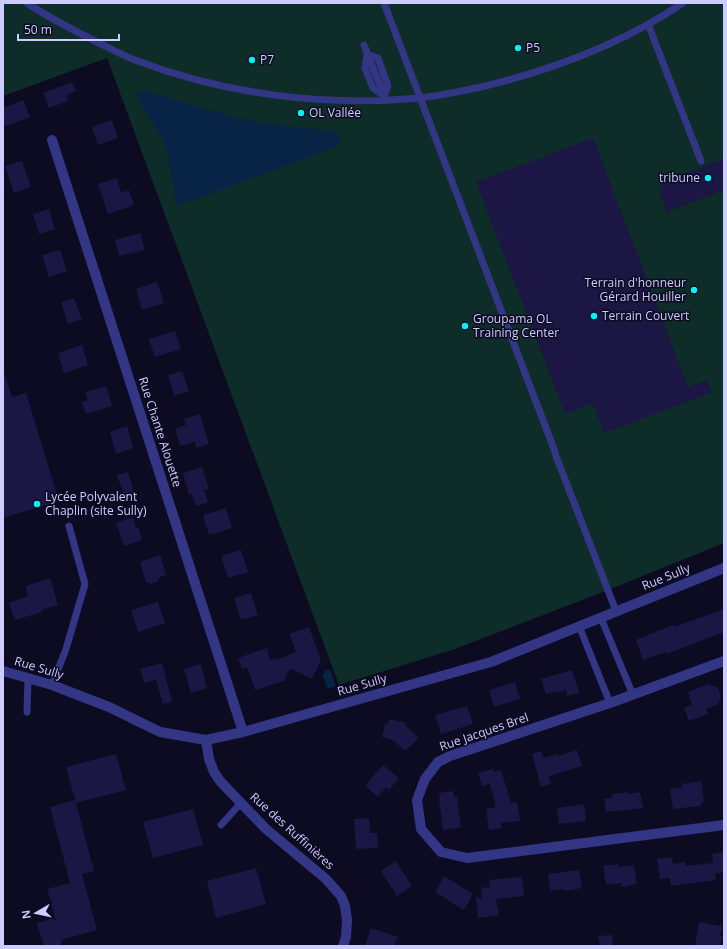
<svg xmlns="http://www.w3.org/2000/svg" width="727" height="949" font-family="'Open Sans',sans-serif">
  <rect width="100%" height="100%" fill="#0d0b22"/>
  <path fill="#0e2c28" d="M3,3H724V543L608,590L452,650L339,685L107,58L3,96Z"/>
  <path fill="#072345" d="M144,90C182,102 220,115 260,122C284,126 308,128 333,131C338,134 340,136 340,143L336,147L177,206L167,152L163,140L136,95Z
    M325,670H330L336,686L328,689L322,674L324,673Z"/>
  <path fill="#1b1644" d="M72,82L76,91L66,95L68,101L49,108L43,93Z
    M23,100L30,117L3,127V108Z
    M112,120L118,138L98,145L92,127Z
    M593,138L688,387L707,380L712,392L605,433L592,403L565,414L476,182Z
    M724,159V190L667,212L659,191L663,189L660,183Z
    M22,161L31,187L14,193L5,166Z
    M117,178L121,193L129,190L134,205L108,214L98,184Z
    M49,209L55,229L39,234L33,214Z
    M140,233L145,250L119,256L115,240Z
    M60,250L67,271L49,277L42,255Z
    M157,282L164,303L142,310L136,289Z
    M74,298L82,319L68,324L61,302Z
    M175,331L181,349L155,357L149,339Z
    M82,345L88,365L64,373L58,353Z
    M182,371L189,391L174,396L168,375Z
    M5,375L12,397L26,393L59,501L3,518V376Z
    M106,386L112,406L86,414L82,402L88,400L85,392Z
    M200,414L209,444L196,448L195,442L180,446L175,429L186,425L184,419Z
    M127,426L133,448L116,454L110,432Z
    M202,467L209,489L204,490L208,502L196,506L192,494L189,495L183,473Z
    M128,472L135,495L125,498L117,475Z
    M226,508L232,528L209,535L203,515Z
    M133,517L136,528L138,527L142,540L124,546L116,523Z
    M241,550L248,572L228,578L221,556Z
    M160,555L166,575L158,578L159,581L151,584L146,582L140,562Z
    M50,578L58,605L41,610L42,612L15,620L9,603L28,596L26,586Z
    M251,593L258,615L241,620L234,598Z
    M158,602L165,623L138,632L131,610Z
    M724,609V632L667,654L666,652L643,660L636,640L673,625L674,627Z
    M309,627L321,660L312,679L290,668L284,681L255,690L247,667L242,669L238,658L267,648L270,660L276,658L277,660L296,652L289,634Z
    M162,663L172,702L163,704L156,680L144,683L140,669Z
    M201,664L207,688L191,693L184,669Z
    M572,670L579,693L567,696L566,690L559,692V691L546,694L541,679Z
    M515,682L520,699L494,707L489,690Z
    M709,684L718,688L721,697L717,705L706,709L708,714L689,721L684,708L692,705L688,692Z
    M467,706L473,724L441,734L435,715Z
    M389,719L406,723L405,725L419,738L405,751L393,740L382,737L385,724H388Z
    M577,750L582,766L549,776L551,784L541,787L532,754L541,751L543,758L557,754L558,756Z
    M116,754L126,790L76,803L66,767Z
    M383,765L399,778L389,790L386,787L378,797L365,786Z
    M493,769L494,772L501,770L511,803L517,802L520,821L501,823L502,828L489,830L486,809L496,807L490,784L482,786L478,773Z
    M701,781L704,800L700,806L673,809L670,789L682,787V784Z
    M453,791L454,797H457L461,827L443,830L439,799H440L439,793Z
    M628,792V794L640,792L643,808L606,812L604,799L613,797L612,794Z
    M75,800L94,871L82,874L97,930L61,940L62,944L55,946H44L37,923L55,918L47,889L70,883L50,807Z
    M584,804L586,821L559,824L557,808Z
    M193,809L203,845L153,858L143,822Z
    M369,818L370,833H377L378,848L356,849L354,819Z
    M724,852V872L715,874L716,880L671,886L670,878L660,879L657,859L672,857L673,864L685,862L686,866L713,863L712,854Z
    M396,861L412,886L397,896L381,871Z
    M619,864V867L634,865L637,884L622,887L621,883L606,885L603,866Z
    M256,868L266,904L216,918L207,881Z
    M579,870L582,888L564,891V889L550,891L548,874Z
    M444,876L473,894L464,910L435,892Z
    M522,877L524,896L496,899L499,915L478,918L476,896L482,899L481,888L490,887L489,880Z
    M699,922L722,926L720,936H722L720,946H695Z
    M371,928L398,937L394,946H365Z
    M612,935L613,946H600L598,936Z"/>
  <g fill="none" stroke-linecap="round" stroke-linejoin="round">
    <path stroke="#323685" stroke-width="7" d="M27,3C49,18 73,30 97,42C109,48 122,55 135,60C223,94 325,107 419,98C440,96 461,91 481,87C552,70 622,44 683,3
      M384,3L554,449L556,456L616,611
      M648,24L701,161
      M364,45L384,95
      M367,54L378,58L388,86L384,96L373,88L365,68Z
      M601,618L633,695
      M579,626L610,703
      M52,685L66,649L85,584L69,526
      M27,712L28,678
      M221,825L241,803"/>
    <path stroke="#323685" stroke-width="10" d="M52,140L243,732
      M724,661L610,703L450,756L438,762L425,779L417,800L421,829L441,852L467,858L724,825
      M3,671L52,685L109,707L160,732L206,740L243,732L491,662L724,568
      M206,740L209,759L214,772L220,781L241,803L266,829L326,879L341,896L345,906L347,920L346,937L343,946"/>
  </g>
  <g fill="#00f2f7" stroke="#0d0b22" stroke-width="1.5">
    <circle cx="518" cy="48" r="4"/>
    <circle cx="252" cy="60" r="4"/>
    <circle cx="301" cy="113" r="4"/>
    <circle cx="708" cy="178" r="4"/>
    <circle cx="694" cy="290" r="4"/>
    <circle cx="594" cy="316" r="4"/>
    <circle cx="465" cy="326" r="4"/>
    <circle cx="37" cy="504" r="4"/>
  </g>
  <g text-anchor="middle" stroke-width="3" stroke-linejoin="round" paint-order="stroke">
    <g font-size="12" fill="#cdccff" stroke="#0d0b22" text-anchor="start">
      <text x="526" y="52">P5</text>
      <text x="260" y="64">P7</text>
      <text x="309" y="117">OL Vallée</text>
      <text x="700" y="182" text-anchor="end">tribune</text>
      <text x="686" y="287" text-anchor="end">Terrain d'honneur<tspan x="686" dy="14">Gérard Houiller</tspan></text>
      <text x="602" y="320">Terrain Couvert</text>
      <text x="473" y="323">Groupama OL<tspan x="473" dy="14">Training Center</tspan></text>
      <text x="45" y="501">Lycée Polyvalent<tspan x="45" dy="14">Chaplin (site Sully)</tspan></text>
    </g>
    <g font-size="12" fill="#cdccff" stroke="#0d0b22">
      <text transform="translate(160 432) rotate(72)" y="4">Rue Chante Alouette</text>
      <text transform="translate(666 577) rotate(-22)" y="4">Rue Sully</text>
      <text transform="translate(39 668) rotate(17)" y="4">Rue Sully</text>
      <text transform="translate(362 685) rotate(-16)" y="4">Rue Sully</text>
      <text transform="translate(484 732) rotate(-19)" y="4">Rue Jacques Brel</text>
      <text transform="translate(292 831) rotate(42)" y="4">Rue des Ruffinières</text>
    </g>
  </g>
  <rect width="727" height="949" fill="none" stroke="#cdccff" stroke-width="8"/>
  <g transform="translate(36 913) rotate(261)" stroke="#0d0b22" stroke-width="3" paint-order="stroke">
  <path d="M0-3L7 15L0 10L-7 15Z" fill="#cdccff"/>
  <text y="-6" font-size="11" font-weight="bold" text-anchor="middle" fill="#cdccff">N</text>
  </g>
  <path d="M18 34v6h101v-6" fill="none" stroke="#cdccff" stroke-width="2"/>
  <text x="24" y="34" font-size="12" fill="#cdccff" stroke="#0d0b22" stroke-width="3" paint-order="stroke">50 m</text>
</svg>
